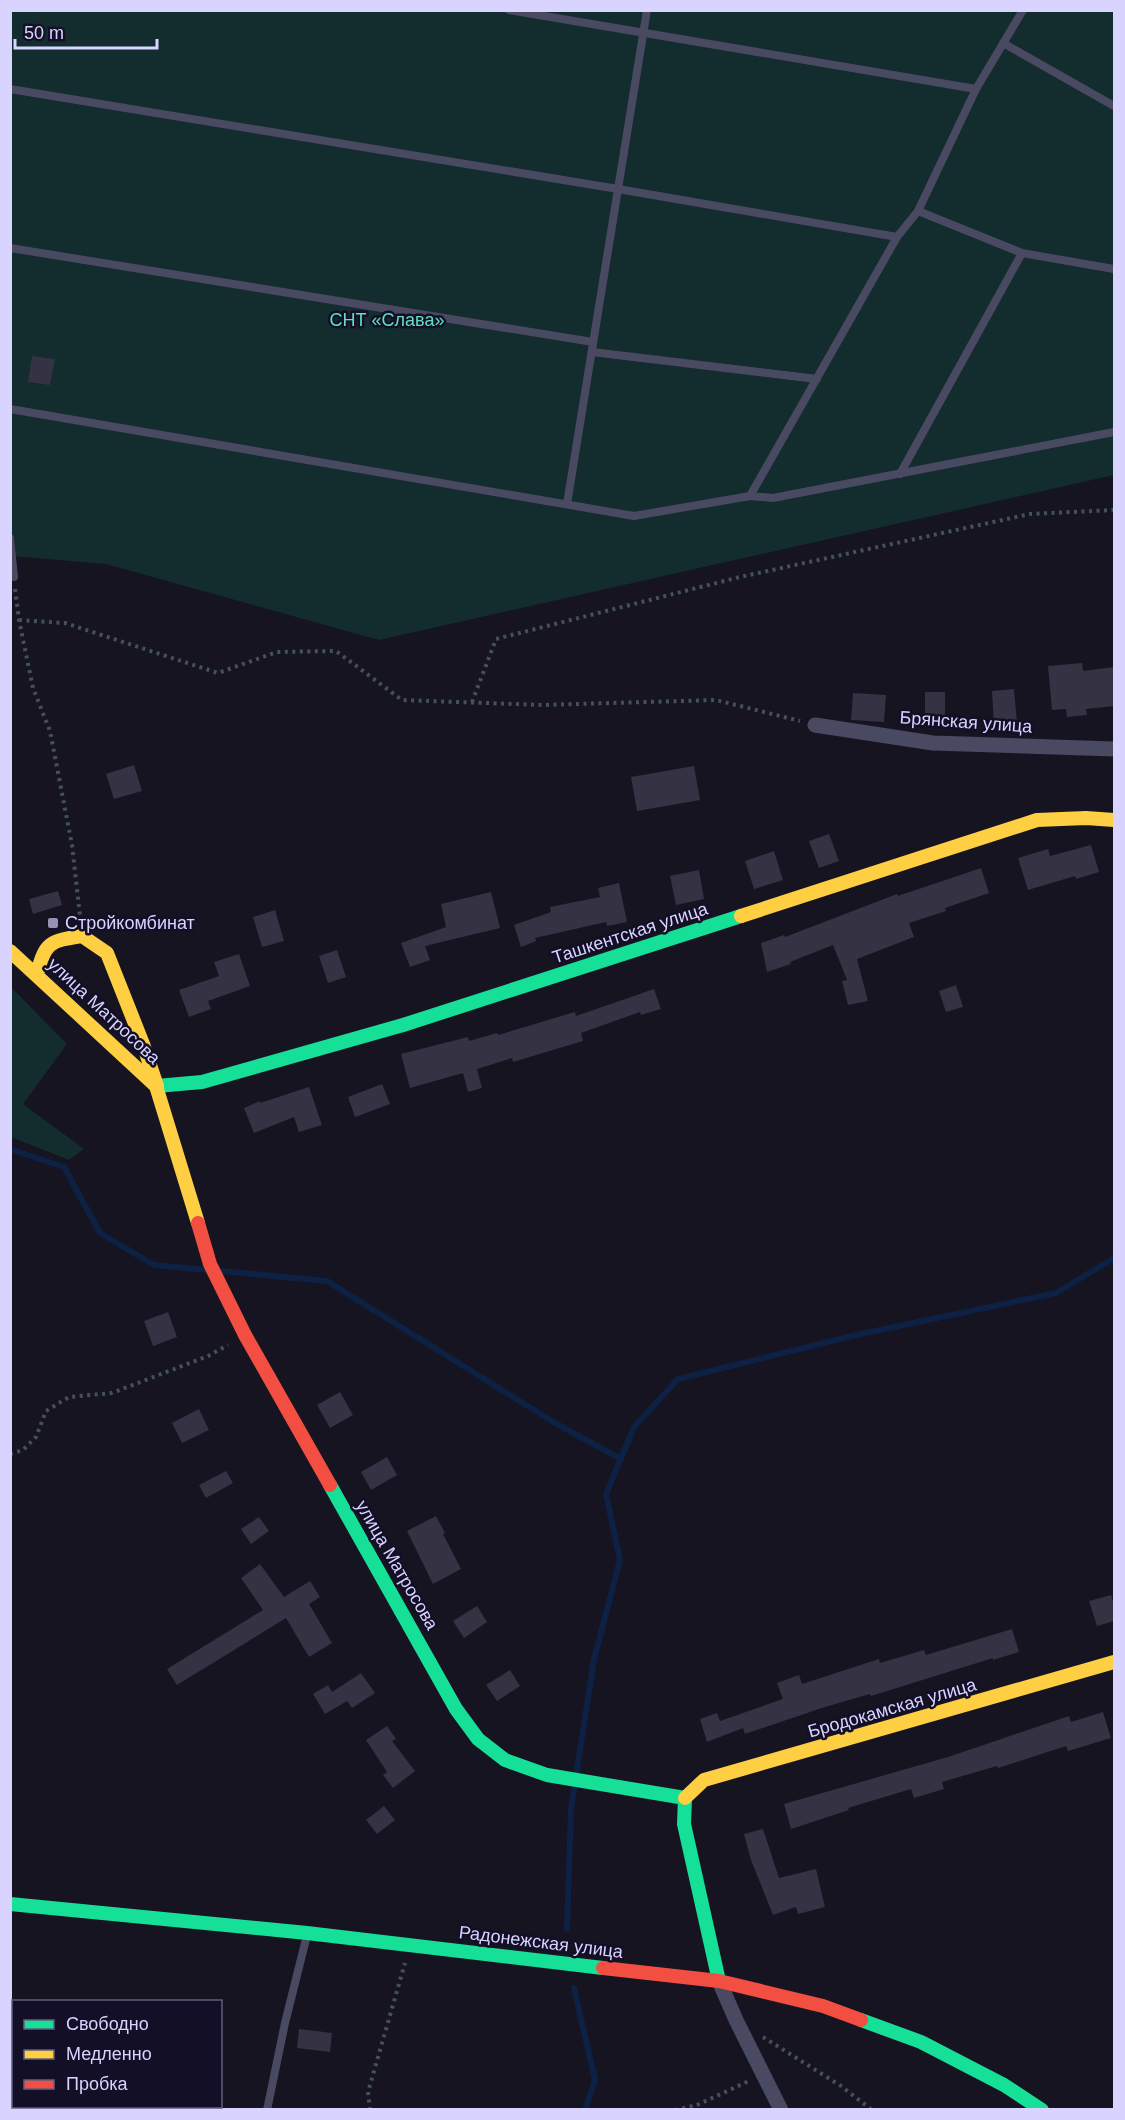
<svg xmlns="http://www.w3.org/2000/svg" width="1125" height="2120" font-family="Helvetica,sans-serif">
  <rect width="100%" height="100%" fill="#161421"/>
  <path fill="#132c2d" d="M10,11H1114V475L379,640L106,564L11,556Z
    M10,986L67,1044L23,1104L84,1149L69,1160L11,1137Z"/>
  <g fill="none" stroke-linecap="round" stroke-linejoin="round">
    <path stroke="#0d2144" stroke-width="6" d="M10,1149L64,1167L100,1233L154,1265L207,1270
      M221,1271L327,1281L555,1423L621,1459
      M567,1929L571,1808L594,1659L620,1560L606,1494L634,1427L678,1379L856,1335L1056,1293L1114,1258
      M574,1988L595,2080L585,2110"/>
  </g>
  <path fill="#343243" d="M32,356L55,359L50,385L28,382Z
    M1082,663L1083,671L1114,667V706L1086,709L1087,715L1067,717L1066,709L1052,710L1048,666Z
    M1014,689L1017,723L994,725L992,691Z
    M925,692H945V727H925Z
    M853,693L886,695L884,722L851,720Z
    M134,765L142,791L114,799L106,774Z
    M694,766L700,800L637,811L631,777Z
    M829,834L839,861L819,868L809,841Z
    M1091,845L1099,872L1076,879L1075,876L1028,890L1018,858L1048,849L1050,856Z
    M774,851L783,880L754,889L745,861Z
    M981,868L989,893L945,908L946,911L909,923L914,937L857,959L868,1001L848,1005L842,981L847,980L833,945L790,962L791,964L767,972L761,943L784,935L785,937L897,894L898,896Z
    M699,870L704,899L676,905L670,876Z
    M619,883L627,922L607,926L606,922L535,938L536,941L521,947L514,925L551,912L550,907L600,897L598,888Z
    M58,891L62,905L33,914L29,899Z
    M491,892L500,928L425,946L430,960L410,967L401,943L446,927L441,904Z
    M275,910L284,941L262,947L253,917Z
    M337,950L346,977L328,983L319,956Z
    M239,954L250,986L208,1001L211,1009L189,1017L179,990L219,976L214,962Z
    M956,985L963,1007L946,1012L939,991Z
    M654,989L661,1009L641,1015L640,1012L581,1033L583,1041L513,1062L512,1058L477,1069L482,1088L468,1092L463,1073L410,1088L401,1054L468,1037L469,1041L497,1033L498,1035L575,1012L576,1016Z
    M382,1084L390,1104L355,1117L348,1097Z
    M309,1087L322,1125L299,1132L294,1117L254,1133L244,1108L260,1101V1103Z
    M168,1312L177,1337L153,1346L144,1321Z
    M340,1392L353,1415L330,1428L317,1405Z
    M199,1409L209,1430L182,1443L172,1423Z
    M387,1457L397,1475L371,1490L361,1472Z
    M226,1471L233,1483L206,1498L199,1485Z
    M436,1516L445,1533L443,1534L461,1569L433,1584L407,1531Z
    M259,1517L269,1531L251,1544L241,1529Z
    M260,1564L284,1597L310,1581L320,1597L309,1604L332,1643L309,1657L286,1618L177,1685L167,1669L263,1610L241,1578Z
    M1111,1595L1114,1605V1621L1097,1626L1089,1601Z
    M477,1606L487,1622L464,1638L453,1621Z
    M1012,1629L1019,1652L993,1660V1658L871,1696L870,1694L825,1707L745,1734L743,1728L707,1742L700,1719L717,1713L720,1721L783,1699L777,1683L799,1675L802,1684L879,1659L880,1663L924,1650L926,1655Z
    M510,1670L520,1686L497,1701L486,1685Z
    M361,1673L375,1693L352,1708L347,1701L325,1714L313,1694L328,1685L332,1692Z
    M1103,1712L1111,1738L1068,1751L1066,1746L998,1768L997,1766L942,1782L944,1789L914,1798L911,1789L848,1808L849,1810L791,1829L784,1804L948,1757L1069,1716L1071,1722Z
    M387,1726L396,1739L392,1741L415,1771L393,1788L383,1775L387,1772L366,1740Z
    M384,1806L395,1820L377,1834L366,1820Z
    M763,1829L779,1878L816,1869L825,1907L798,1914L796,1907L773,1915L751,1860L744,1834Z
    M299,2029L332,2033L330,2052L297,2048Z"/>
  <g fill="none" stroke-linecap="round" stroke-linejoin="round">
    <path stroke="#44505f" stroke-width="4" stroke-dasharray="3 4.5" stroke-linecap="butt" d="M15,589L19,620L33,688L50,731L72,845L80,916
      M19,620L65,623L218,673L277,652L336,651L402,700L542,705L716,700L800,721
      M472,702L496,639L740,577L1030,514L1114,510
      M10,1454L23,1450L36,1437L46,1411L69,1397L112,1393L208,1356L228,1345
      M763,2037L841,2086L872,2110
      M370,2110L368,2092L405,1963
      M675,2110L697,2105L749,2081"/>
    <path stroke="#4a4962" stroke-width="8" d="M509,10L976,89
      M1003,43L1114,106
      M10,89L618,189L897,237
      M918,211L1022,253L1114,269
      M10,248L593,342
      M592,352L817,379
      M10,409L634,516L750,496L897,237L918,211L976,89L1023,10
      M900,474L1022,253
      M750,496L773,498L1114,432
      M567,504L647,10
      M10,538L14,577
      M267,2110L285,2023L307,1935"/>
    <path stroke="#4a4962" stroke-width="15" d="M815,725L933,743L1114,749
      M719,1981L736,2020L781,2110"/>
    <path stroke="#16e098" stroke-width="14" d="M157,1086L202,1082L403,1025L741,916
      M330,1485L456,1709L478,1739L505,1760L547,1775L685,1798
      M685,1798L684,1824L719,1981
      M10,1904L307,1933L603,1968
      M861,2020L921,2042L1004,2085L1042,2110"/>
    <path stroke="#ffcf43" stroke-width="14" d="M741,916L1037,820L1086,818L1114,820
      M10,951L156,1086L198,1223
      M37,974C45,942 50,941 82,936L107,953L143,1044L157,1086
      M685,1798L704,1780L1114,1662"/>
    <path stroke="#f24e42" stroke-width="14" d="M198,1223L210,1264L245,1335L330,1485
      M603,1968L719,1981L823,2006L861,2020"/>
  </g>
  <rect fill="#9591b1" stroke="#130f26" stroke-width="2" x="47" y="917" width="12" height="12" rx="3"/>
  <g text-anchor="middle" stroke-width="5" stroke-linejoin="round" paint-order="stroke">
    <g font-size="18" fill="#5fe0c0" stroke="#130f26">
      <text x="387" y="326">СНТ «Слава»</text>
    </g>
    <g font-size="18" fill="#d9d4ff" stroke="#130f26">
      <text transform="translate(966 722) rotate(4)" y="6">Брянская улица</text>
      <text transform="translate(630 933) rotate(-18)" y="6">Ташкентская улица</text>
      <text transform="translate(104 1011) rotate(43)" y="6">улица Матросова</text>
      <text transform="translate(397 1565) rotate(60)" y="6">улица Матросова</text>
      <text transform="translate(892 1708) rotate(-16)" y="6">Бродокамская улица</text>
      <text transform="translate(541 1942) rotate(7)" y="6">Радонежская улица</text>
    </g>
    <g font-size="18" fill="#d9d4ff" stroke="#130f26" text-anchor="start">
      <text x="65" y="929">Стройкомбинат</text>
    </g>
  </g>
  <rect width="1125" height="2120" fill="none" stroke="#d9d4ff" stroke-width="24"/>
  <rect x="12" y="2000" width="210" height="108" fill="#130f26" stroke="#625e7d" stroke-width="1.5"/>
  <rect x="24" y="2020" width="30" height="9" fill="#16e098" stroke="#625e7d" stroke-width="1.5"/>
  <text x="66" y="2030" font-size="18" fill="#d9d4ff">Свободно</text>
  <rect x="24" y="2050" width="30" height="9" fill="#ffcf43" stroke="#625e7d" stroke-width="1.5"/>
  <text x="66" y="2060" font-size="18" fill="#d9d4ff">Медленно</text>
  <rect x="24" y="2080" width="30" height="9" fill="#f24e42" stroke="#625e7d" stroke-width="1.5"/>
  <text x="66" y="2090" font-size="18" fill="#d9d4ff">Пробка</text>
  <path d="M15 39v9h142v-9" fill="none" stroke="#d9d4ff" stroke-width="3"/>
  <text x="24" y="39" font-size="18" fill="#d9d4ff" stroke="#130f26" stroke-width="4.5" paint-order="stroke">50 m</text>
</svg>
